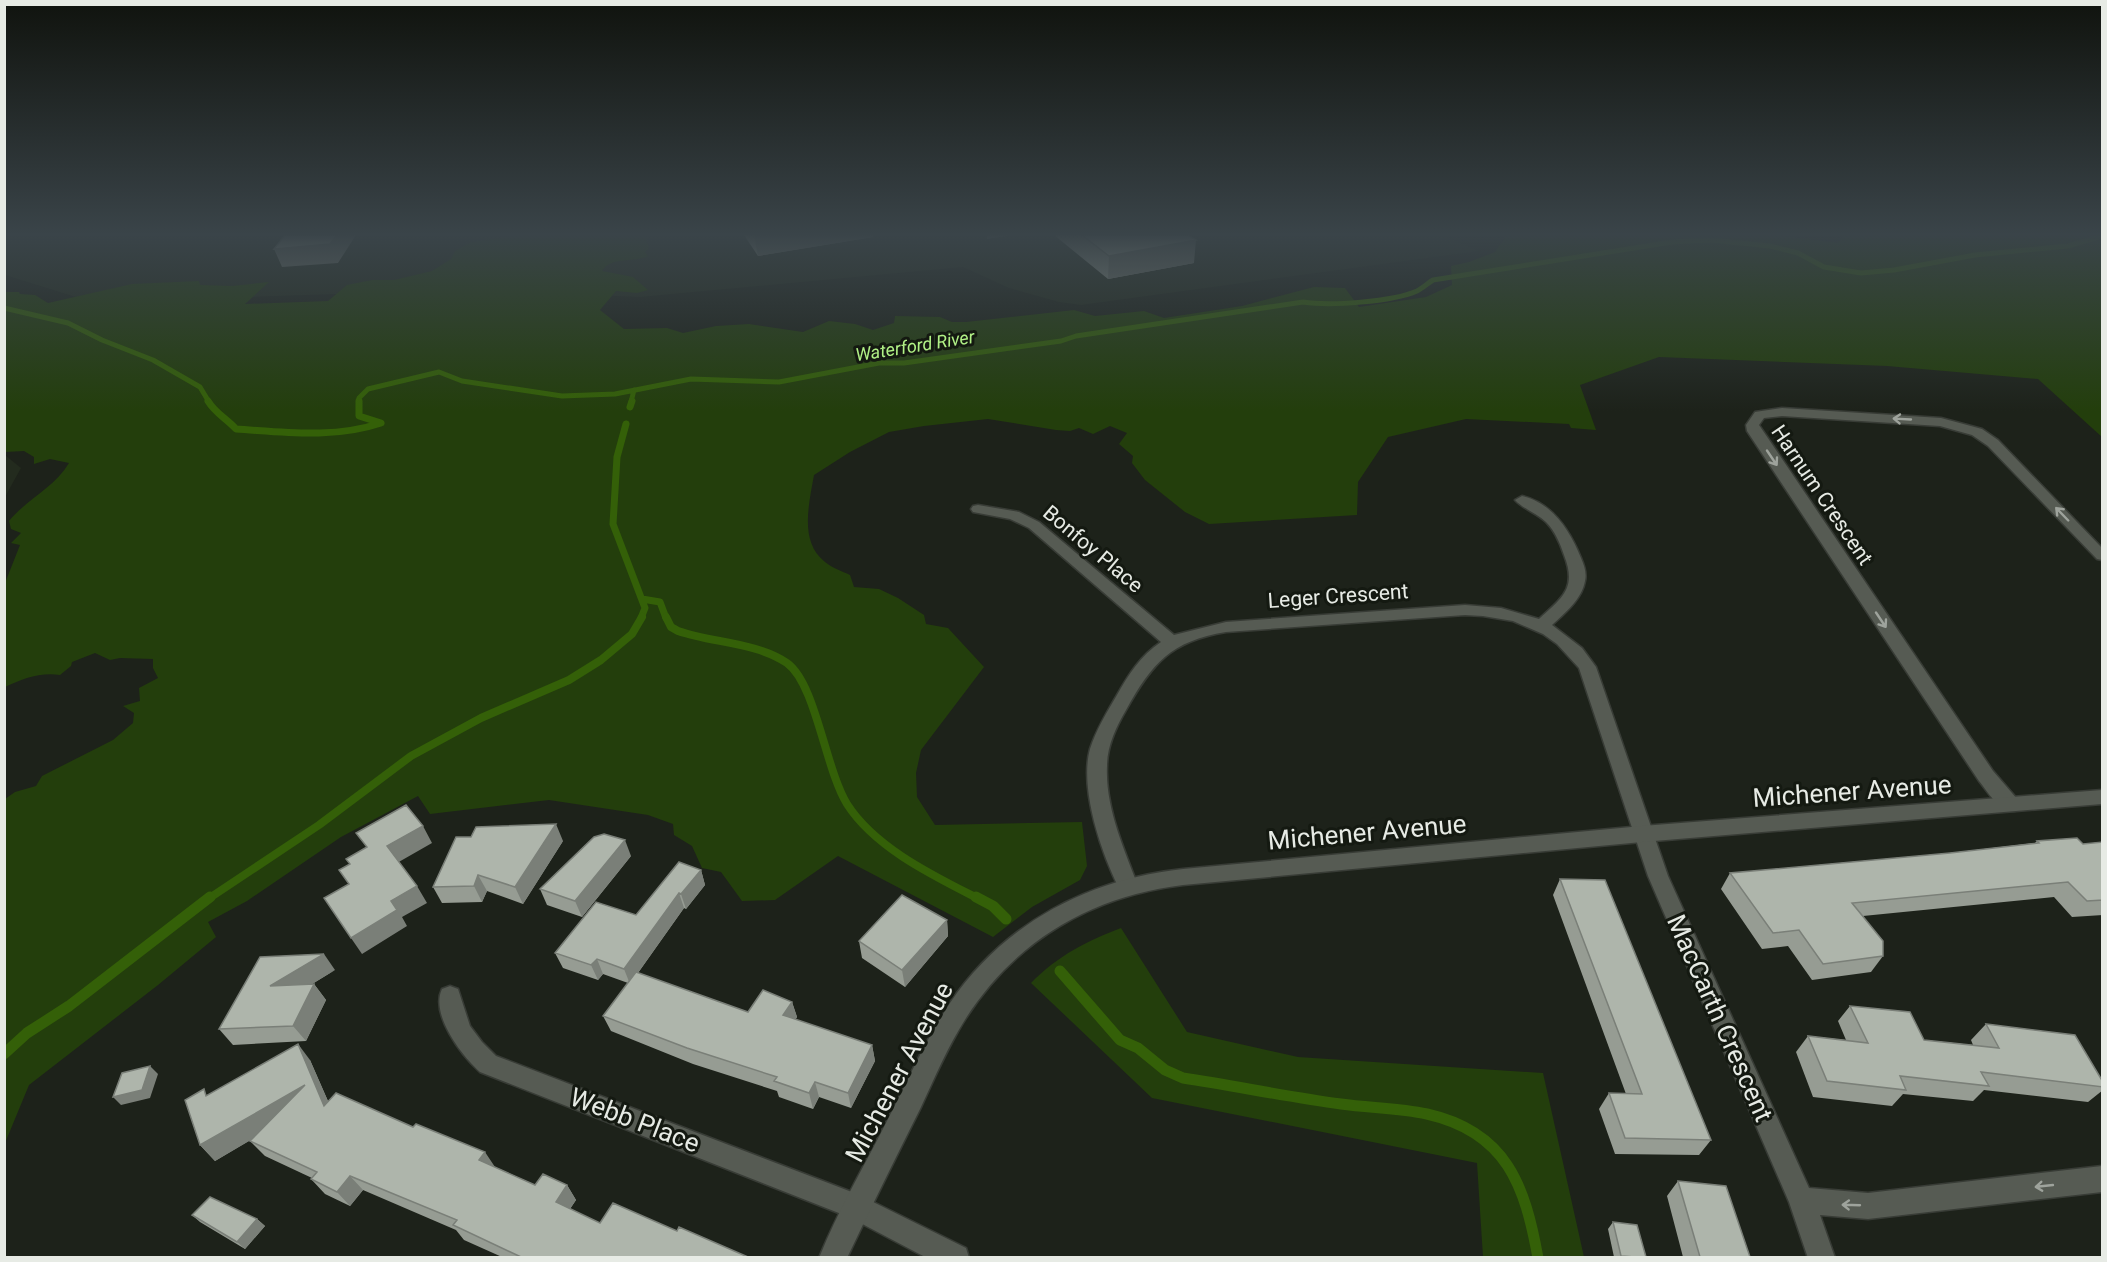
<svg xmlns="http://www.w3.org/2000/svg" width="2107" height="1262" font-family="Roboto,sans-serif">
  <rect width="100%" height="100%" fill="#1d221a"/>
  <path fill="#232b1e" d="M4,235H1441L1479,251L1081,305L1059,302L1009,288L963,267L640,297L460,290L92,302L5,275Z
    M5,455L21,468L5,497Z"/>
  <path fill="#233e0c" d="M521,235H645L649,248L645,252L648,256C634,263 611,256 602,271L633,277L648,290L637,293L616,291L600,310L624,329L667,328L683,333L716,326L749,324L803,332L829,321L855,324L873,330L894,323L895,316L940,317L952,322H966L1074,310L1095,316L1144,311L1164,318L1242,306L1314,287L1345,288L1359,307L1426,297L1452,285L1451,266L1469,262L1495,252L1506,236L1504,235H1777L1838,243L1843,237L1839,235H2102V437L2038,379L1887,366L1659,357L1580,385L1596,430L1571,428L1569,424L1466,419L1388,437L1358,482L1357,515L1209,524L1185,512L1145,480L1132,463L1133,456L1119,444L1127,433L1110,426L1093,434L1079,428L1070,431L1056,430L988,419L924,426L889,432L850,452L814,475C809,504 799,542 825,562C832,568 842,571 850,575L854,587L879,589L898,598L924,615L926,624L948,628L984,667L921,750L916,773L917,797L935,825L1082,822L1087,866L1080,880L1032,907L993,937L838,856L775,900L742,901L721,872L702,868L692,846L674,835L673,824L648,815L549,800L430,814L418,796L341,837L247,901L208,922L216,937L158,985L29,1085L5,1143V799L15,792L36,786L42,776L113,740L133,723L134,713L123,706L140,701L139,688L158,678L153,668V659L120,658L110,660L95,653L72,662L71,666L60,675C40,672 22,679 5,687V583L20,545L11,543L21,533L11,529L9,521C27,499 55,487 69,463L50,459L34,464V457L24,451L5,452V292H19L20,294L35,295L48,303L132,284L199,281L200,285L232,286L269,282L245,304L328,301L347,285L372,280H394L432,271L451,259L455,251L471,242Z
    M1121,928L1187,1032L1298,1057L1543,1073L1584,1257H1483L1477,1163L1152,1098L1031,983C1057,956 1087,941 1121,928Z"/>
  <g fill="none" stroke-linecap="round" stroke-linejoin="round">
    <path stroke="#346008" stroke-width="5" d="M4,308L68,323L102,340L153,360L200,387L209,402
      M359,402V398L368,389L439,372L462,381L562,396L615,394L691,379L779,382L879,363H904L1061,341L1076,336L1303,302C1330,306 1392,302 1417,291C1423,288 1428,283 1433,280L1672,242L1711,240L1770,246L1798,253L1824,267L1861,273L1894,270L1975,255L2068,246L2102,236
      M631,402L634,390"/>
    <path stroke="#346008" stroke-width="7" d="M208,401C215,413 227,419 236,429C284,432 334,439 381,423L359,416V401
      M630,407L632,401
      M626,424L617,457L613,524L645,608L641,618
      M642,599L660,602L666,618"/>
    <path stroke="#346008" stroke-width="8" d="M666,617L671,627L678,631C712,643 756,642 787,663C816,684 825,768 847,804C875,848 934,876 979,899
      M208,899L319,825L411,756L481,718L569,680L601,660L632,634L642,617"/>
    <path stroke="#346008" stroke-width="11" d="M976,897L993,906L1006,919
      M1060,971L1120,1040L1138,1048L1165,1070L1183,1078C1236,1086 1288,1097 1341,1104C1370,1108 1399,1108 1427,1114C1507,1132 1525,1186 1538,1258
      M4,1054L27,1033L69,1006L210,897"/>
    <defs>
      <path id="minor" d="M1782,408L1941,418L1982,429L1998,440L2102,548V560L2097,559L1988,446L1972,435L1940,426L1782,416L1764,418L1759,425L1993,771L2018,800L2021,805L2018,810C2001,816 1989,793 1979,781L1747,431L1746,425L1755,412Z
        M1522,496C1553,503 1570,531 1581,558C1584,565 1587,573 1585,581C1582,599 1565,613 1552,625L1582,648L1596,667L1668,876L1809,1188L1868,1193L2102,1166V1192L1868,1219L1820,1215L1835,1258H1808L1789,1202L1648,876L1579,668L1557,644L1543,634L1513,621L1483,616L1465,615L1226,632C1171,641 1152,663 1126,710C1116,727 1107,746 1107,766C1105,807 1124,849 1138,886L1135,892L1128,895L1121,892C1102,856 1079,789 1090,749C1096,730 1107,712 1117,695C1129,674 1140,656 1161,642L1029,528L1010,519L973,512L971,509L973,506L978,505L1019,512L1039,522L1174,635L1226,622L1465,605L1501,608L1539,619C1563,597 1577,588 1564,555C1560,543 1555,531 1546,522C1537,513 1523,509 1515,500Z
        M450,986L458,989L470,1026L482,1042L496,1056L857,1194L966,1248L969,1258H927L849,1217L480,1072C461,1055 430,1014 442,989Z"/>
      <path id="tertiary" d="M2102,790V804L1642,842L1183,885C1092,896 1016,940 966,1018C948,1046 935,1077 921,1107C896,1157 871,1207 847,1258H819C838,1210 865,1165 888,1119C908,1080 926,1039 950,1003C1004,923 1089,879 1183,869L1642,826Z"/>
    </defs>
    <use href="#minor" stroke="#383c36" stroke-width="3"/>
    <use href="#tertiary" stroke="#383c36" stroke-width="3"/>
    <use href="#minor" fill="#565b53" fill-rule="evenodd"/>
    <use href="#tertiary" fill="#565b53" fill-rule="evenodd"/>
  </g>
  <path fill="#969c93" d="M744,235H873V237L758,256Z
    M1054,235H1188L1194,263L1108,279Z
    M563,841L523,904L487,891L482,902L442,903L433,887Z
    M2037,841L2083,844L2103,842V915L2072,917L2054,897L1863,916L1883,956L1871,972L1812,980L1788,946L1762,949L1721,889L1730,873L1950,853L2035,843Z
    M631,856L582,917L547,905L540,889Z
    M701,870L705,885L686,909L684,908L638,973L748,1012L792,1002L797,1017L795,1020L872,1045L875,1061L851,1108L819,1097L813,1109L779,1097L777,1091L693,1064L611,1031L603,1016L628,983L603,974L598,980L563,968L555,953L636,915Z
    M1560,879L1711,1140L1699,1155L1615,1154L1599,1109L1609,1093L1626,1094L1553,895Z
    M947,920L948,936L905,987L862,958L859,941Z
    M335,970L312,984H314L326,1000L306,1041L233,1045L219,1029Z
    M1850,1006L1924,1040L1973,1045L1971,1040L1986,1024L2103,1082V1090L2088,1102L1984,1090L1973,1101L1903,1094L1892,1106L1813,1097L1796,1052L1808,1036L1846,1040L1838,1021Z
    M310,1060L328,1101L495,1167L535,1185H567L576,1200L570,1209L600,1223L677,1231L748,1257H502L464,1240L456,1230L363,1190L350,1206L325,1194L311,1179L312,1178L265,1156L250,1141L252,1139L215,1161L200,1145L209,1095Z
    M1678,1181L1750,1257H1683L1667,1196Z
    M192,1215L257,1219L265,1226L245,1249L200,1222Z
    M1613,1222L1646,1257H1614L1608,1229Z"/>
  <path fill="#7a7f78" d="M337,235H356L338,263L282,267L274,249Z
    M754,235H873V237L758,256Z
    M987,235H1013L987,239Z
    M1196,240L1194,263L1108,279L1109,256Z
    M556,824L563,841L523,904L515,887Z
    M423,826L432,843L397,863L387,846Z
    M625,840L631,856L582,917L575,901Z
    M701,870L705,885L686,909L681,894Z
    M478,875L487,891L482,902L474,886Z
    M417,886L427,903L402,917L407,926L362,954L351,938L391,901Z
    M679,893L684,908L630,984L624,969Z
    M947,920L948,936L905,987L902,970Z
    M324,954L335,970L283,1002L270,986Z
    M597,959L603,974L598,980L591,965Z
    M314,984L326,1000L306,1041L293,1026Z
    M792,1002L797,1017L788,1031L783,1015Z
    M298,1044L310,1060L337,1122L324,1106Z
    M872,1045L875,1061L851,1108L848,1093Z
    M150,1066L158,1074L150,1098L121,1105L113,1097Z
    M815,1082L819,1097L813,1109L809,1093Z
    M305,1085L318,1101L215,1161L200,1145Z
    M485,1152L495,1167L479,1160Z
    M350,1176L363,1190L350,1206L337,1192Z
    M567,1185L576,1200L565,1216L556,1202Z
    M257,1219L265,1226L245,1249L237,1242Z"/>
  <path fill="#aeb5ab" stroke="#7a7f78" stroke-width="1.5" d="M285,235H337L330,244L274,249Z
    M1082,235H1188L1196,240L1109,256Z
    M406,805L423,826L387,846L417,886L391,901L397,910L351,938L324,898L349,884L339,870L350,864L346,859L367,847L356,833Z
    M556,824L515,887L478,875L474,886L433,887L456,837H471L476,827Z
    M604,834L625,840L575,901L540,889L594,837Z
    M2077,838L2083,844L2103,842V900L2087,901L2068,882L1852,903L1883,941V956L1823,964L1799,930L1773,933L1730,873L1950,853L2039,843L2037,841Z
    M679,862L701,870L681,894L679,893L624,969L597,959L591,965L555,953L596,902L636,915Z
    M1560,879L1605,880L1711,1140L1625,1138L1609,1093L1642,1094Z
    M902,895L947,920L902,970L859,941Z
    M324,954L270,986L314,984L293,1026L219,1029L260,957Z
    M636,972L748,1012L763,990L792,1002L783,1015L872,1045L848,1093L815,1082L809,1093L774,1081L777,1077L687,1048L603,1016Z
    M1850,1006L1910,1012L1924,1040L1999,1048L1986,1024L2075,1035L2103,1082V1087L1981,1072L1989,1086L1900,1076L1906,1090L1827,1081L1808,1036L1868,1043Z
    M298,1044L324,1106L336,1093L413,1127L416,1124L485,1152L479,1160L535,1185L543,1174L567,1185L556,1202L600,1223L613,1203L677,1231L679,1227L748,1257H521L453,1225L457,1220L350,1176L337,1192L311,1179L317,1172L250,1141L305,1085L200,1145L185,1100L204,1089L206,1096Z
    M150,1066L142,1090L113,1097L122,1073Z
    M1678,1181L1726,1186L1750,1257H1700Z
    M210,1197L257,1219L237,1242L192,1215Z
    M1613,1222L1637,1225L1646,1257H1635L1621,1256Z"/>
  <defs><path id="oneway-shaft" d="M-6 0H5M1.5-3L5.5 0L1.5 3" fill="none" stroke-width="1.6" stroke-linecap="round" stroke-linejoin="round" transform="scale(1.5)"/></defs>
  <g stroke="#9ea39c">
    <use href="#oneway-shaft" transform="translate(1902 419) rotate(-177)"/>
    <use href="#oneway-shaft" transform="translate(1772 458) rotate(56)"/>
    <use href="#oneway-shaft" transform="translate(2062 514) rotate(-134)"/>
    <use href="#oneway-shaft" transform="translate(1881 620) rotate(56)"/>
    <use href="#oneway-shaft" transform="translate(2044 1186) rotate(174)"/>
    <use href="#oneway-shaft" transform="translate(1851 1205) rotate(-178)"/>
  </g>
  <linearGradient id="sky" x2="0" y2="1"><stop stop-color="#10130e"/><stop offset="0.57" stop-color="#3a4449"/><stop offset="1" stop-color="#3a4449" stop-opacity="0"/></linearGradient>
  <rect width="2107" height="411" fill="url(#sky)"/>
  <g text-anchor="middle" stroke-width="6" stroke-linejoin="round" paint-order="stroke">
    <g font-size="18" font-style="italic" fill="#b1f186" stroke="#141911">
      <text transform="translate(915 346) rotate(-9)" y="6">Waterford River</text>
    </g>
    <g font-size="21" fill="#e7ebe5" stroke="#141911">
      <text transform="translate(1822 495) rotate(56)" y="7">Harnum Crescent</text>
      <text transform="translate(1093 549) rotate(40)" y="7">Bonfoy Place</text>
      <text transform="translate(1338 596) rotate(-4)" y="7">Leger Crescent</text>
    </g>
    <g font-size="26" fill="#e7ebe5" stroke="#141911">
      <text transform="translate(1852 791) rotate(-4)" y="9">Michener Avenue</text>
      <text transform="translate(1367 832) rotate(-5)" y="9">Michener Avenue</text>
      <text transform="translate(1720 1018) rotate(66)" y="9">MacCarth Crescent</text>
      <text transform="translate(899 1072) rotate(-62)" y="9">Michener Avenue</text>
      <text transform="translate(635 1120) rotate(21)" y="9">Webb Place</text>
    </g>
  </g>
  <rect width="2107" height="1262" fill="none" stroke="#e7ebe5" stroke-width="12"/>
</svg>
